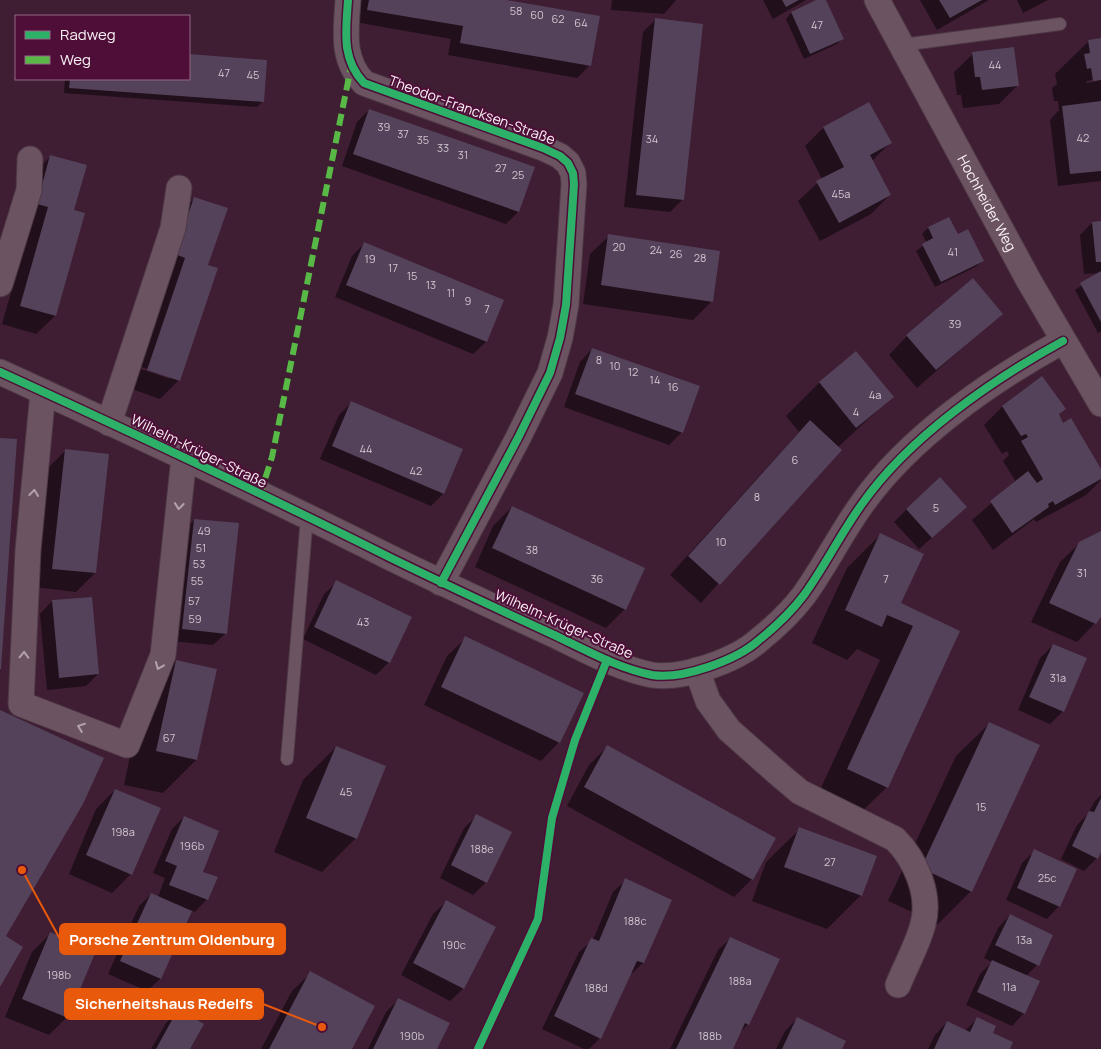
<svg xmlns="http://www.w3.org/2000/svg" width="1101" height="1049" font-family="Manrope,sans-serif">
  <rect width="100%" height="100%" fill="#3f1d33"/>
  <path fill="#0007" fill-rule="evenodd" d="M359,0H498L590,65L577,78L448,55L451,39L355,22Z
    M612,0H676L664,14L611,10Z
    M763,0H806L773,19Z
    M819,0H825L842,38L837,44L804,59L786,19L791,13Z
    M920,0H989L937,30Z
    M1017,0H1048L1023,13Z
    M655,20L682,200L670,212L624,207L643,32Z
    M1101,39V181L1058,186L1050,120L1059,110L1058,101H1054L1052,88L1057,84L1055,74L1089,41ZM1098,79V81L1087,83L1086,81Z
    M973,54L1018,85L999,104L963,108L961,95H957L954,72Z
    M189,55L266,61L263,101L257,107L64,93L65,79H189Z
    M369,110L533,168L518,212L506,224L342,166L357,122Z
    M823,128L890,143L872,161L890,195L871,214L820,241L798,201L822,179L805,146Z
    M51,156L73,211L55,316L36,334L2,324L30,225L32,175Z
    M195,198L207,266L179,380L160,399L129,388L176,217ZM141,367L170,376V379L141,369Z
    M949,218L958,236L983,260L977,266L935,287L916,251L927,243L922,234L928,228Z
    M1101,222V331L1098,333L1075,290L1100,273L1084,274L1080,235L1092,223Z
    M609,236L712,301L693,320L583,304L590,254Z
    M364,244L503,301L486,342L473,354L335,297L352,256Z
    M1002,313L917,388L889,355L907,336Z
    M592,349L682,432L669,445L564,407L580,362Z
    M856,353L892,397L838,447L701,603L670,575L799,432L786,416L819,383Z
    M1042,378L1064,409L1058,415L1063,425L1101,471V480L1086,495L1036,522L1034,519L993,550L972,520L1016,482L1003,461L1009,455L1007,451L1002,454L984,425L1002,407Z
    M352,402L462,450L443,494L431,506L320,459L339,415Z
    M66,450L107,455L95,573L76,592L34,587L47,469Z
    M512,507L625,609L606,628L475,567L493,526Z
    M907,509L953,519L919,549L894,522Z
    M194,520L226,633L213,645L170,641L182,532Z
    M1101,532V614L1095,623L1077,642L1031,622L1060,562L1080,543Z
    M880,535L900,604L958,631L887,787L853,820L814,803L880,660L857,649L847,660L812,643L847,568Z
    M337,582L411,617L389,662L376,675L303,639L324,594Z
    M52,601L98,674L86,686L47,690L40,614Z
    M466,638L559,742L541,761L424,705L447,656Z
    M1053,645L1063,711L1050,724L1018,710L1040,658Z
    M176,661L196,760L163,793L124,785L143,695Z
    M990,723L971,891L938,924L888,901L956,756Z
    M336,747L356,838L322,872L274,852L303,780Z
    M607,747L752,879L734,897L567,806L589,765Z
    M115,790L131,874L112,893L69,874L96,809Z
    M1101,795V849L1097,858L1084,871L1061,859L1077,825L1088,814L1094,802Z
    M477,816L486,882L473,895L440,878L464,828Z
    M184,817L207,899L195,912L191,910L160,979L147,991L108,974L139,906L151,894L158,897L165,878L153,873L172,829Z
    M800,829L875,857L860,896L827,929L752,901L766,862Z
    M1035,851L1059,906L1047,919L1006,900L1022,863Z
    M626,880L671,901L643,963L630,975L600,1038L589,1049H584L542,1029L579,952L593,940L613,892Z
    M446,902L494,927L463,989L450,1001L401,975L433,914Z
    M1010,915L1037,965L1026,976L1024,1013L1012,1026L966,1005L980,974L992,962L984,958L998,928Z
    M50,934L67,1017L49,1035L5,1017L32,952Z
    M731,938L778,960L748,1024L738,1034L731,1049H670L718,950Z
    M311,973L350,1049H261L292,991Z
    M399,999L436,1049H368L386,1012Z
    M178,1011L188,1049H151L166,1023Z
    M798,1018L840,1049H776L785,1031Z
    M977,1019L1008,1049H928L935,1035L947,1022L965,1031Z"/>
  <path fill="#53425a" d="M369,0H506L600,16L591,66L460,43L463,26L367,10Z
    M782,0H799L786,7Z
    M816,0H826L844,39L810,54L791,12Z
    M939,0H982L950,18Z
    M655,18L703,24L684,200L636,195Z
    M1101,38V80L1093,81L1091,68L1087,69L1084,54L1090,53L1088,40Z
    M1014,47L1019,86L982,90L980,77H975L972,52Z
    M189,54L267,60L264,102L69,88L70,79H189Z
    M1101,101V171L1070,174L1062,106Z
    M869,102L892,143L870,155L891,195L839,223L816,181L844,167L823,127Z
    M369,109L535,167L519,212L353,154Z
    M50,155L87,165L74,210L85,213L56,316L20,306L48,207L37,204Z
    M194,197L228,208L208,265L218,268L180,381L147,370L185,258L175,254Z
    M949,217L958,234L968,229L984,261L941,282L922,244L933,238L928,227Z
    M1101,221V262H1096L1092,222Z
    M608,234L720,251L713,302L601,285Z
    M364,242L504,300L487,342L346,285Z
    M1101,271V322L1080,283Z
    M973,278L1003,314L936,370L906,335Z
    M592,348L700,386L683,433L575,394Z
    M856,351L894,397L856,428L819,382Z
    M1042,376L1066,409L1059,414L1063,423L1071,418L1101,469V479L1055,505L1053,501L1048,504L1049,507L1012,533L990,501L1028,471L1037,483L1043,479L1021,441L1028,437L1026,434L1021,436L1002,406Z
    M351,401L463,449L444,494L332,446Z
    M810,420L842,450L720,585L688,556Z
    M0,438L17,439L1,669H0Z
    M65,449L109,454L96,573L52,569Z
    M940,477L967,507L932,538L906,509Z
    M512,506L645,568L626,610L492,548Z
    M194,519L239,523L227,634L182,629Z
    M1101,531V617L1096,624L1049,603L1079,542Z
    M880,533L924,554L901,603L960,631L888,788L847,769L913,626L887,615L882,627L845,610Z
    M336,580L412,617L390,663L314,627Z
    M92,597L99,674L59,678L52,600Z
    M465,636L584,693L560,743L441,687Z
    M1053,644L1087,658L1064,712L1029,697Z
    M176,660L217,669L197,760L156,751Z
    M0,710L104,758L83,804L6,936L23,947L0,987Z
    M989,722L1040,745L972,892L921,868Z
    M607,745L776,838L753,880L584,787Z
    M336,746L386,766L357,839L306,818Z
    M115,789L161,808L132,875L86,855Z
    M1101,798V852L1098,859L1072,846L1089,811L1094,812Z
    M476,814L512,832L487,883L451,865Z
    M184,816L219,831L203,872L218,877L208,900L169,885L177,866L165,861Z
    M799,827L877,856L862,896L784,867Z
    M1034,849L1077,869L1060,907L1017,888Z
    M625,878L672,900L644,963L637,961L601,1039L554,1016L591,938L599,941Z
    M151,893L192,911L161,979L120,961Z
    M446,900L496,927L464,989L413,963Z
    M1010,914L1053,935L1039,966L995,945Z
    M50,932L96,951L68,1018L22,999Z
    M730,937L780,959L749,1025L745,1023L733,1049H676Z
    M992,960L1040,981L1025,1014L977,992Z
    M310,971L375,1006L352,1049H269Z
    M398,998L450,1023L437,1049H373Z
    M178,1009L204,1024L190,1049H156Z
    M797,1017L846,1041L842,1049H782Z
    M977,1017L996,1026L993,1033L1013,1042L1010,1049H934L947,1021L970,1032Z"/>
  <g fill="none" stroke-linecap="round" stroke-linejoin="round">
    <defs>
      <path id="lane" d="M902,45L1060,24
        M287,759L307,516"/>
      <g id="street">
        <path d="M348,0C346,31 341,59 364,83L543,148L560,156L568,163L573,173L574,184L566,305L560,338L550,373L518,438L441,583"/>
        <path id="s1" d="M877,0L1029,281L1101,404"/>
        <path d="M0,284L29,190L30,159"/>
        <path d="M0,372C131,432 262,493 391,558C444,584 498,609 552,634C584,649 617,668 652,675C682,680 737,660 759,640C774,628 792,611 804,595C825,566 841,533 862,504C909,437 992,380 1063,341"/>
        <path d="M43,392L28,550L21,704L127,745L163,655L184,457"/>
        <path d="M109,423L173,228L179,188"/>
        <path d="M697,670L708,701L729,730L781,776L800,792L895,839C915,859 931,894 923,924C918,944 906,965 898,985"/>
      </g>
    </defs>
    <use href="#lane" stroke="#4e3845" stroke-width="14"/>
    <use href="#street" stroke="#4e3845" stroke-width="27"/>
    <use href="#lane" stroke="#6c5362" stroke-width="12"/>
    <use href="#street" stroke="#6c5362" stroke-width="25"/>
    <path stroke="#58b947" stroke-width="6" stroke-dasharray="12 6" stroke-linecap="butt" d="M260,495L272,457L351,67"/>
    <defs>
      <path id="cycleway" d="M348,0C346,31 341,59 364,83L543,148L560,156L568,163L573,173L574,184L566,305L560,338L550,373L518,438L441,583
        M0,372C131,432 262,493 391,558C444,584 498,609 552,634C584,649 617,668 652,675C682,680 737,660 759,640C774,628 792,611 804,595C825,566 841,533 862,504C909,437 992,380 1063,341
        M478,1049L538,919L552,818L575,740L607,660"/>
    </defs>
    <use href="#cycleway" stroke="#4e0e38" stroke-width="11"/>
    <use href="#cycleway" stroke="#2db169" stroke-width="8"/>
  </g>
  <defs><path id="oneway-chevron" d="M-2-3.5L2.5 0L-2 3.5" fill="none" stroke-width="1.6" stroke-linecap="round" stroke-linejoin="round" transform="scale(1.25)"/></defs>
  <g stroke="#b2a2ac">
    <use href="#oneway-chevron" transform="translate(34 493) rotate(-84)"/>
    <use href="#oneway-chevron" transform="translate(179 506) rotate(96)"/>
    <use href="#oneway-chevron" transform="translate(24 655) rotate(-88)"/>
    <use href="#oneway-chevron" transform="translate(159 666) rotate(112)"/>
    <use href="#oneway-chevron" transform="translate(81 727) rotate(-159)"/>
  </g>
  <g text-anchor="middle" stroke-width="4" stroke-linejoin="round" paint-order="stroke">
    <g font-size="11" fill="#d0c5ce">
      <text x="516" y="15">58</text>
      <text x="537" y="19">60</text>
      <text x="558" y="23">62</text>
      <text x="581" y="27">64</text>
      <text x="817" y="29">47</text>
      <text x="995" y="69">44</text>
      <text x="224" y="77">47</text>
      <text x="253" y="79">45</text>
      <text x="384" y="131">39</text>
      <text x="403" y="138">37</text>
      <text x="1083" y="142">42</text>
      <text x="652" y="143">34</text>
      <text x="423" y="144">35</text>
      <text x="443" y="152">33</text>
      <text x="463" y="159">31</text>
      <text x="501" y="172">27</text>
      <text x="518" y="179">25</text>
      <text x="841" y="198">45a</text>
      <text x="619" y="251">20</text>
      <text x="656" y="254">24</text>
      <text x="953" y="256">41</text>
      <text x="676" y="258">26</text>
      <text x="700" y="262">28</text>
      <text x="370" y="263">19</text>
      <text x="393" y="272">17</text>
      <text x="412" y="280">15</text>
      <text x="431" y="289">13</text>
      <text x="451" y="297">11</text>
      <text x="468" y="305">9</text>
      <text x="487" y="313">7</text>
      <text x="955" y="328">39</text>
      <text x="599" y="364">8</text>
      <text x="615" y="370">10</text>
      <text x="633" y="376">12</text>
      <text x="655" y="384">14</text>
      <text x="673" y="391">16</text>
      <text x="875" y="399">4a</text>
      <text x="856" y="416">4</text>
      <text x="366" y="453">44</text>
      <text x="795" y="464">6</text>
      <text x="416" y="475">42</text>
      <text x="757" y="501">8</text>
      <text x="936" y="512">5</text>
      <text x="204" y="535">49</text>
      <text x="721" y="546">10</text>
      <text x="201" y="552">51</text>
      <text x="532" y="554">38</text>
      <text x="199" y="568">53</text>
      <text x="1082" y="577">31</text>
      <text x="597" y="583">36</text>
      <text x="886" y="583">7</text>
      <text x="197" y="585">55</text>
      <text x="194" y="605">57</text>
      <text x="195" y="623">59</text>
      <text x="363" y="626">43</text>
      <text x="1058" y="682">31a</text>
      <text x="169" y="742">67</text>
      <text x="346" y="796">45</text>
      <text x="981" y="811">15</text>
      <text x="123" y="836">198a</text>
      <text x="192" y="850">196b</text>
      <text x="482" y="853">188e</text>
      <text x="830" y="866">27</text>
      <text x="1047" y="882">25c</text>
      <text x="635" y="925">188c</text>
      <text x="1024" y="944">13a</text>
      <text x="454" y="949">190c</text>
      <text x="59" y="979">198b</text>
      <text x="740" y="985">188a</text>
      <text x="1009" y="991">11a</text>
      <text x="596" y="992">188d</text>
      <text x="412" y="1040">190b</text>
      <text x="710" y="1040">188b</text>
    </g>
    <g font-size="14" fill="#f9f1f5" stroke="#4e0e38">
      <text transform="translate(472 110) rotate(20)" y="5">Theodor-Francksen-Straße</text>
      <text dy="5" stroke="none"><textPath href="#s1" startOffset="231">Hochheider Weg</textPath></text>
      <text transform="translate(199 451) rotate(26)" y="5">Wilhelm-Krüger-Straße</text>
      <text transform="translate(564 624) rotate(24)" y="5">Wilhelm-Krüger-Straße</text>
    </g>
  </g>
  <path fill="none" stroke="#e8590c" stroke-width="2" d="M22 870L60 939M322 1027L263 1004"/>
  <g fill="#e8590c" stroke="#4e0e38" stroke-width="2">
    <circle cx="22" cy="870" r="5"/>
    <circle cx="322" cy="1027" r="5"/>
  </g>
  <g fill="#e8590c" stroke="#e8590c" stroke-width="2">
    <rect x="60" y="924" width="225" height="30" rx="5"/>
    <rect x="65" y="989" width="198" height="30" rx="5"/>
  </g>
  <g font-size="15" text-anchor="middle" font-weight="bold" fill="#fff">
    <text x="172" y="945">Porsche Zentrum Oldenburg</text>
    <text x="164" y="1009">Sicherheitshaus Redelfs</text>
  </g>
  <rect x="15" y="15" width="175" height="65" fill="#4e0e38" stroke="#926984"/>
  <rect x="25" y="31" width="25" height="8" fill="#2db169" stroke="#926984"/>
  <text x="60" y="40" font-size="15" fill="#f9f1f5">Radweg</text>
  <rect x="25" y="56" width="25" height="8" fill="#58b947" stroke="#926984"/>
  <text x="60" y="65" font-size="15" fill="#f9f1f5">Weg</text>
</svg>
